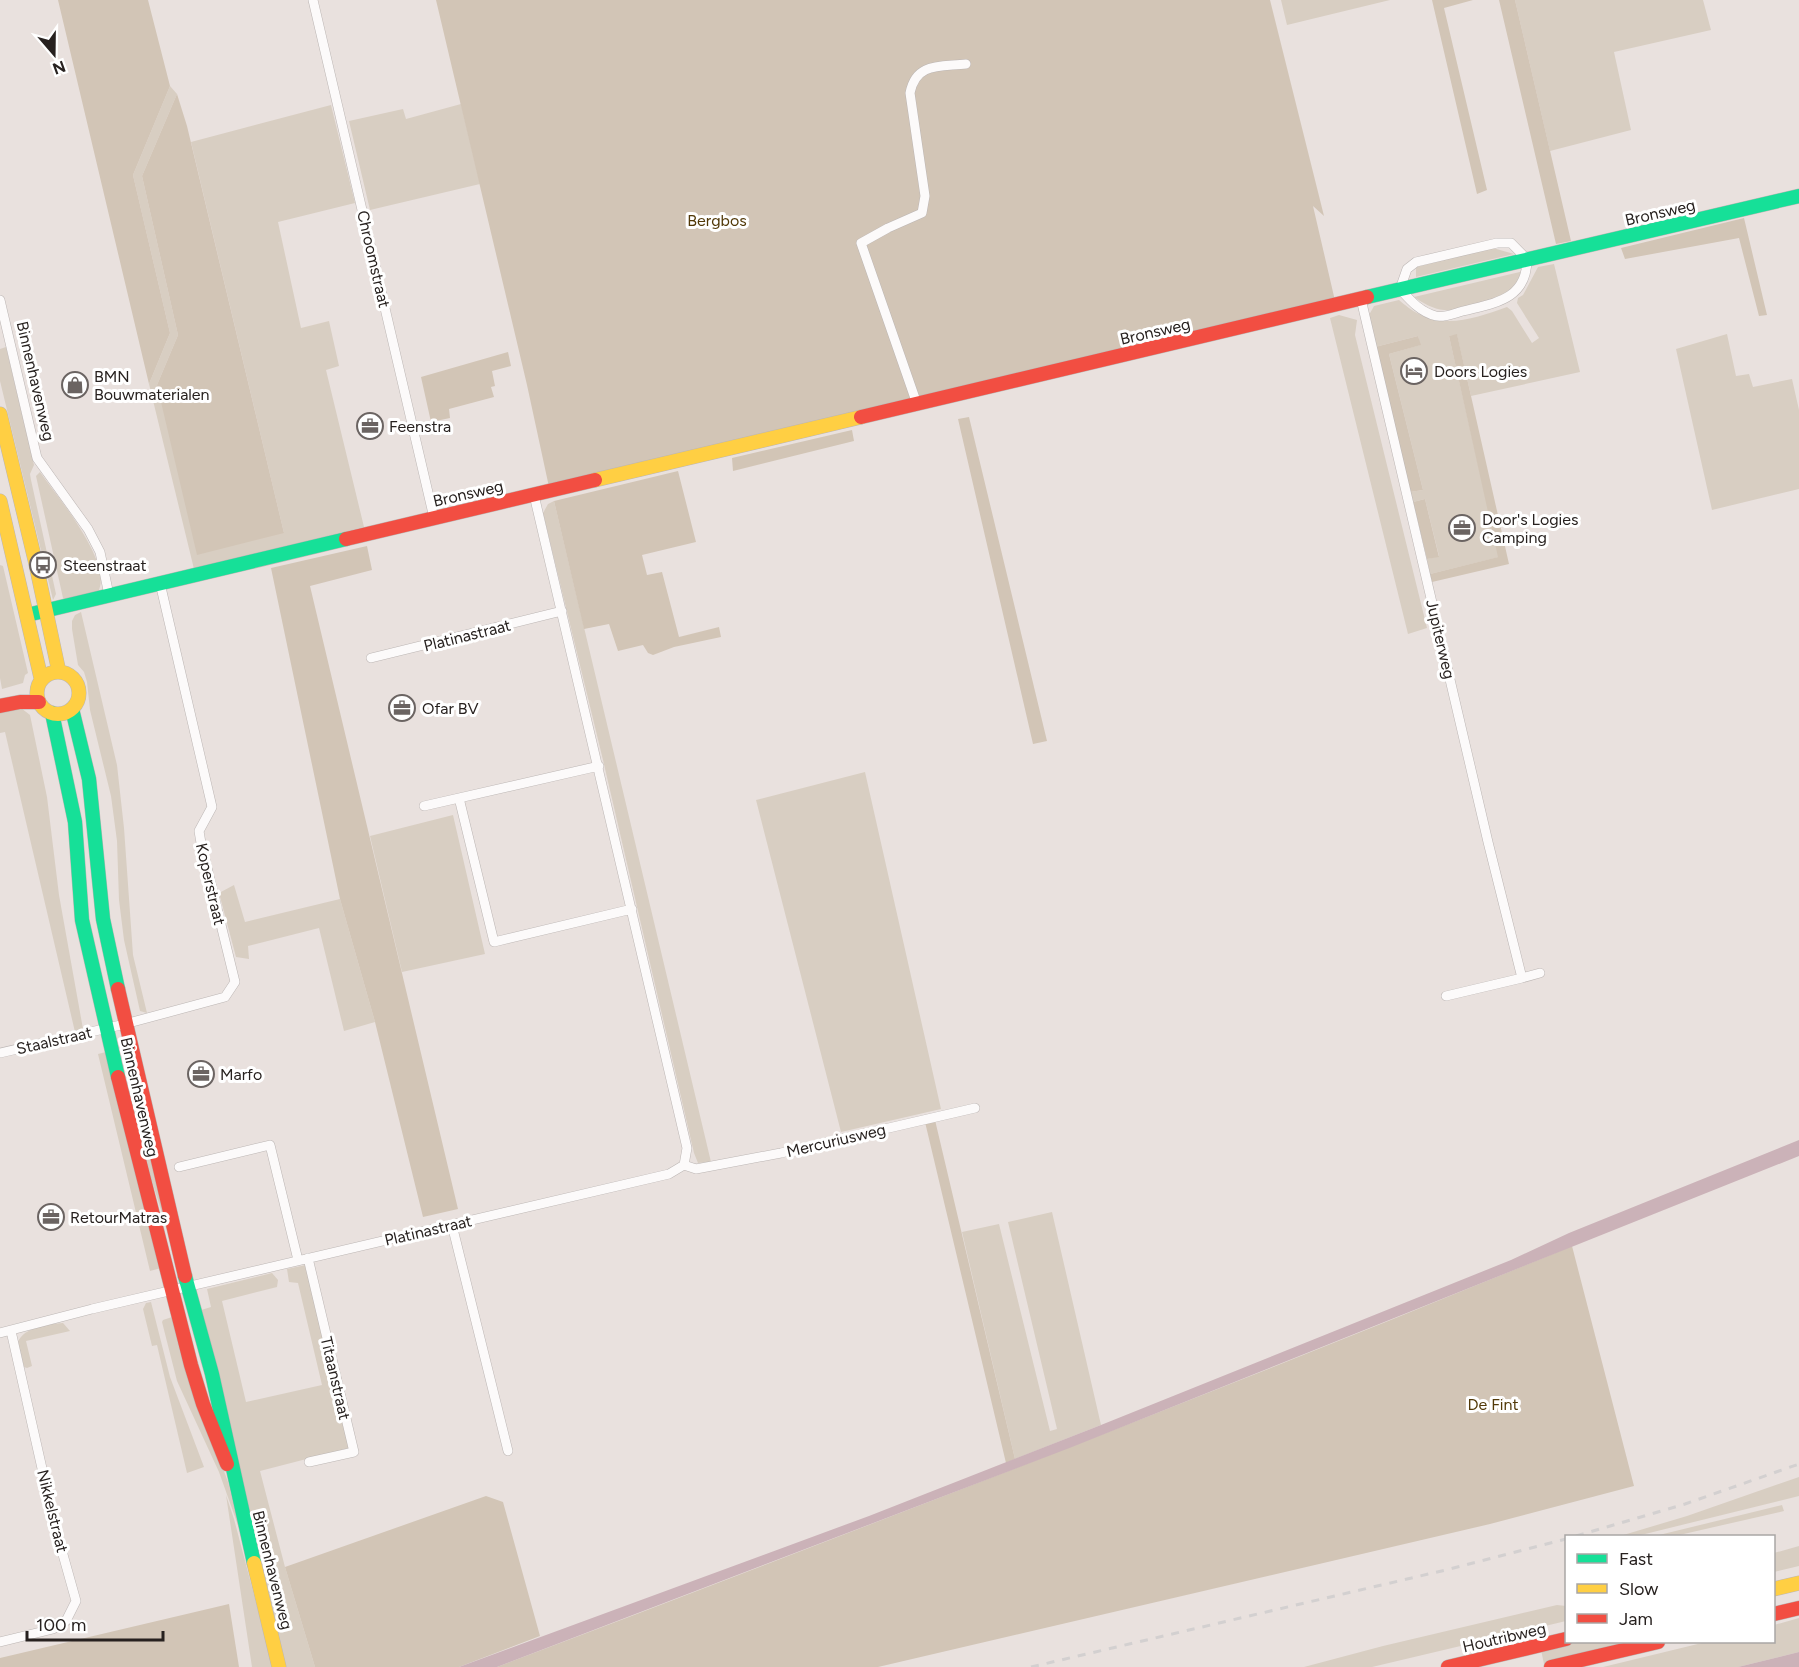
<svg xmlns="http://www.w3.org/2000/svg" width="1799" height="1667" font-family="Figtree,sans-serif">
  <rect width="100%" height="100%" fill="#e9e1de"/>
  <path fill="#d8cec2" d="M1281,0H1390L1287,25Z
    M1515,0H1703L1711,30L1614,52L1631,130L1550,151Z
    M170,86L177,94L142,176L178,335L157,385L284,533L191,142L331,105L355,203L278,222L301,328L329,321L339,366L326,370L364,527L194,569L149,384L170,333L133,175Z
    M461,104L480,184L370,210L349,121L403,109L406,119Z
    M1493,248L1514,254L1416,277V267Z
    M1554,264L1580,372L1471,396L1457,335L1449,336L1499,557L1430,574L1427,559L1439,556L1425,499L1413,502L1410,492L1423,490L1389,354L1420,345L1418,336L1375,347L1369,315L1374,306L1399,300C1405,305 1412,311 1419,314C1447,329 1479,317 1507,307L1512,311L1532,343L1539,338L1517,303L1518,298L1523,295L1538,267Z
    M1524,271C1521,276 1518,282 1514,287C1502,300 1461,311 1444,310C1433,309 1423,303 1414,297Z
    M1339,315L1357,320L1355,335L1427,628L1408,634L1330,318Z
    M1727,334L1736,376L1749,374L1753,387L1792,379L1799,410V489L1712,510L1676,349Z
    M6,347L34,465L30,474L31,480L56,594L53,600L0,381V349Z
    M40,472C56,495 114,563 98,592L65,600L63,598L36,476Z
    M554,501L711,1162L698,1163L694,1153L603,760L543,513L548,504Z
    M0,565L3,566L28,673L25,675L23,683L2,689L0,678Z
    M81,612L117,765L124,828L133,955L147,1013L140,1011L124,940L119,900L117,841L111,796L90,710L87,682L84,672L78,665L72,629V621L75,615Z
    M21,708L30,715L47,797L59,895L83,1029L75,1032L5,732L0,733V713Z
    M865,772L941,1109L841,1132L756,800Z
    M453,815L485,954L402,972L370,836Z
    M234,885L245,922L340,899L375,1022L344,1031L319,928L248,946L249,959L236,957L219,893Z
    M106,1052L161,1268L150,1271L98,1054Z
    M134,1105L149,1144L166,1226L151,1178Z
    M1052,1212L1101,1425L1015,1459L962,1232L999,1224L1050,1431L1057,1429L1008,1222Z
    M306,1265L349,1448L260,1471L285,1567L315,1667H286L221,1395L198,1311L211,1307L207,1289L272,1273L278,1280L277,1287L222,1301L246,1402L322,1385L298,1283L289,1282L287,1269Z
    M151,1302L170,1377L204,1467L187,1473L157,1345L152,1346L143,1309L146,1303Z
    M172,1317L180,1352L228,1482L240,1531L219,1472L177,1381L162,1322L163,1320Z
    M63,1323L70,1331L26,1341L32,1366L27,1368L24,1367L18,1342C24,1327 49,1324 63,1323Z
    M1799,1477V1496L1637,1536H1620L1687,1516Z
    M226,1495L234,1519L273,1667H252Z
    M1782,1505L1784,1511L1675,1536H1655Z
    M1799,1546V1566L1774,1572V1553Z
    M1557,1605L1566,1606V1621L1372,1667H1304L1383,1646Z
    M1799,1618V1652L1738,1667H1603L1706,1642H1774V1625Z
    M1577,1642H1641L1544,1664L1541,1650Z"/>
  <path fill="#d2c5b6" d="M58,0H148L170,86L133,175L170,333L149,384Z
    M436,0H1270L1324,216L1313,206L1336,305L549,487L527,385Z
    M1432,0H1473L1444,8L1487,190L1477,194Z
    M1499,0H1515L1571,241L1556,244Z
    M177,94L187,126L284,533L197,555L157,385L178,335L142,176Z
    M1744,218L1767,315L1759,316L1739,238L1625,259L1621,248Z
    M1457,334L1509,564L1432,582L1430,574L1498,557L1449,336Z
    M1418,336L1421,345L1389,354L1423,490L1410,492L1375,347Z
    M508,352L511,366L492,371L495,386L491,387L494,397L449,409L450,418L431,422L421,377Z
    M969,417L1047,741L1033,744L958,419Z
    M852,430L854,441L733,471L732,458Z
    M678,471L696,542L642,555L647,575L662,572L679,637L719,627L721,637L674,647L653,655L648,653L643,645L618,651L609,624L584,629L554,501Z
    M1425,499L1439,557L1427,559L1413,502Z
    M367,546L372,570L310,586L458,1209L423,1217L375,1022L340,899L271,568Z
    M935,1120L1015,1459L1006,1463L925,1122Z
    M1572,1246L1634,1486L1490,1524L878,1667H497C857,1530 1216,1393 1572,1246Z
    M486,1496L503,1502L540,1636L459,1667H315L285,1567Z
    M229,1604L239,1667H0V1658Z"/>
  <path fill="#cbb2b8" d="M1799,1140V1156L1072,1447L497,1667H459L869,1516L1101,1425L1511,1260L1569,1233Z
    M1799,1652V1667H1738Z"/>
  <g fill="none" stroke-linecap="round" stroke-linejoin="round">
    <defs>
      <path id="street" d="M313,0L434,518
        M1497,243H1511L1527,259C1527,300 1494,303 1463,311C1455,313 1444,318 1436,316C1420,312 1410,300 1400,289L1407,269L1416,262Z
        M1361,299L1488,842L1522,978L1446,996
        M0,300L37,458L88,529L100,552L109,595
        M917,404L861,243L888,228L922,213L925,196L910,93C916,62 940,67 966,64
        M371,658L562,611
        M459,798L494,942L632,909
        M424,806L599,766
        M1522,978L1540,973
        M0,1053L125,1024L225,997L235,982L201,843L199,831L212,807L160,583
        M684,1165L696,1169L781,1153L975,1108
        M179,1167L270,1145L298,1260
        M452,1225L508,1451
        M308,1258L354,1452L309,1462
        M0,1333L92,1309L669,1174L684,1165L687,1148L534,495
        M0,1642L53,1629L66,1621L76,1601L55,1526L11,1331"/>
      <path id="fast" d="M1367,297L1799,196
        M27,615L346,539
        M72,709L89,779L103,919L118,989
        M52,713L75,822L82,920L118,1077
        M185,1276L212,1374L254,1563"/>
      <path id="slow" d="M0,414L35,560L59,672
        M595,480L861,417
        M0,501L41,678
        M37 693a21 21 0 1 1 42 0a21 21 0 1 1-42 0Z
        M254,1563L279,1667
        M1774,1589L1799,1583"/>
      <path id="jam" d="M861,417L1367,297
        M346,539L595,480
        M0,706L20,702H39
        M118,989L185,1276
        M118,1077L191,1365L203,1404L227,1464
        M1774,1614L1799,1608
        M1448,1667L1566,1639
        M1551,1667L1658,1642"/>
    </defs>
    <use href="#street" stroke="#bcb6b4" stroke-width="10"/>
    <use href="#fast" stroke="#bcb6b4" stroke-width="15"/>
    <use href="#slow" stroke="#bcb6b4" stroke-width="15"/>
    <use href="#jam" stroke="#bcb6b4" stroke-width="15"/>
    <use href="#street" stroke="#fcfafa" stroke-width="9"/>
    <use href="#fast" stroke="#16e098" stroke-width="14"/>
    <use href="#slow" stroke="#ffcf43" stroke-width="14"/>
    <use href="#jam" stroke="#f24e42" stroke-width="14"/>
    <path stroke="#d3d0d0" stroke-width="3" stroke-dasharray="8 8" stroke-linecap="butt" d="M1576,1536L1685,1504L1799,1464
      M1031,1667L1450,1569L1566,1539"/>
  </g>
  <defs>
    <symbol id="hotel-ring" viewBox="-11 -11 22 22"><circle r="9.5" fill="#fff" stroke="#6b6462" stroke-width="1.5"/><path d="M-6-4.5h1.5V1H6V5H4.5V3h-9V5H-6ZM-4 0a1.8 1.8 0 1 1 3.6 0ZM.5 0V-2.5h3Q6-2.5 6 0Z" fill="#6b6462"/></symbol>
    <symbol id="shop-ring" viewBox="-11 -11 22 22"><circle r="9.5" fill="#fff" stroke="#6b6462" stroke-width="1.5"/><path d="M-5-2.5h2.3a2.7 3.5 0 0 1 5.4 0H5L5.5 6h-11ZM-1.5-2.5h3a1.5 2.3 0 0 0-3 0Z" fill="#6b6462"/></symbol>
    <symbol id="office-ring" viewBox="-11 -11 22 22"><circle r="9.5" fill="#fff" stroke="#6b6462" stroke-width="1.5"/><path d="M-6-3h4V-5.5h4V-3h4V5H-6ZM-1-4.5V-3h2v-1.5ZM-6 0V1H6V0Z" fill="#6b6462"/></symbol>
    <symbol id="bus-ring" viewBox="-11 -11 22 22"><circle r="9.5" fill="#fff" stroke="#6b6462" stroke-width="1.5"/><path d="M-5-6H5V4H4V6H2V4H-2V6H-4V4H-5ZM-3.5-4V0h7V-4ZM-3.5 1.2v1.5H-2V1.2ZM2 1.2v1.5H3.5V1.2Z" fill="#6b6462"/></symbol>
  </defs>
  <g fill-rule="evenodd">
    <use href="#hotel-ring" x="1399" y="356" width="30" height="30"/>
    <use href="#shop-ring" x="60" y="370" width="30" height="30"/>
    <use href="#office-ring" x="355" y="411" width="30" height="30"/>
    <use href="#office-ring" x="1447" y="513" width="30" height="30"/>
    <use href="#bus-ring" x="28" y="550" width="30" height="30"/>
    <use href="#office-ring" x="387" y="693" width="30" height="30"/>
    <use href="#office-ring" x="186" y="1059" width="30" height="30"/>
    <use href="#office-ring" x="36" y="1202" width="30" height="30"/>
  </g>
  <g text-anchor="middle" stroke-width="6" stroke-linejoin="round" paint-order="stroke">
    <g font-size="16" fill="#27211f" stroke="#fff">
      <text transform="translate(1660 212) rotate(-13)" y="6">Bronsweg</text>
      <text transform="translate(374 259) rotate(77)" y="6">Chroomstraat</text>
      <text transform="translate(1155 331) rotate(-13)" y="6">Bronsweg</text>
      <text transform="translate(36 381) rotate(77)" y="6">Binnenhavenweg</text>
      <text transform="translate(468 493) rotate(-13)" y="6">Bronsweg</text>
      <text transform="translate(467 635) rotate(-14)" y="6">Platinastraat</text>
      <text transform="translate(1441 639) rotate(77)" y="6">Jupiterweg</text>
      <text transform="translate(211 884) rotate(77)" y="6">Koperstraat</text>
      <text transform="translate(54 1040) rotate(-13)" y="6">Staalstraat</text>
      <text transform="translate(140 1097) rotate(77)" y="6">Binnenhavenweg</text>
      <text transform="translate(836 1140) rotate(-13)" y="6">Mercuriusweg</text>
      <text transform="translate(428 1230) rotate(-13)" y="6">Platinastraat</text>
      <text transform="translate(336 1378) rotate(77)" y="6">Titaanstraat</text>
      <text transform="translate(53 1511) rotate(76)" y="6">Nikkelstraat</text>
      <text transform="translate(273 1570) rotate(76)" y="6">Binnenhavenweg</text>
      <text transform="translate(1504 1637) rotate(-13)" y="6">Houtribweg</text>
    </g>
    <g font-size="16" fill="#523908" stroke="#fff">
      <text x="717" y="226">Bergbos</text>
      <text x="1493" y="1410">De Fint</text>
    </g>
    <g font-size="16" fill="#27211f" stroke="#fff" text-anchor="start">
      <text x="1434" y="377">Doors Logies</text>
      <text x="94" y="382">BMN<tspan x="94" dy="18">Bouwmaterialen</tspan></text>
      <text x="389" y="432">Feenstra</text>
      <text x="1482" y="525">Door's Logies<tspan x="1482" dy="18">Camping</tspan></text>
      <text x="63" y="571">Steenstraat</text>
      <text x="422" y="714">Ofar BV</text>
      <text x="220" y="1080">Marfo</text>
      <text x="70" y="1223">RetourMatras</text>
    </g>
  </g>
  <rect x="1565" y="1535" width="210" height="108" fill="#ffffff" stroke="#a9a6a5" stroke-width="1.5"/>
  <rect x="1577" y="1554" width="30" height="9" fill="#16e098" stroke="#a9a6a5" stroke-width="1.5"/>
  <text x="1619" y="1565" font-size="18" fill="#27211f">Fast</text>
  <rect x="1577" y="1584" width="30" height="9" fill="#ffcf43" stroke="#a9a6a5" stroke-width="1.5"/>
  <text x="1619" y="1595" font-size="18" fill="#27211f">Slow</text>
  <rect x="1577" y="1614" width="30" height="9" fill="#f24e42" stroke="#a9a6a5" stroke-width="1.5"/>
  <text x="1619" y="1625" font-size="18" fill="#27211f">Jam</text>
  <g transform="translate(54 54) rotate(160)" stroke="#ffffff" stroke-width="4.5" paint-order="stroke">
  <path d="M0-4.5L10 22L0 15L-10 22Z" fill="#27211f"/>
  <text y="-9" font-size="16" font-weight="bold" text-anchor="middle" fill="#27211f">N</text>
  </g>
  <path d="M27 1631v9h136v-9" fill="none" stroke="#27211f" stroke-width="3"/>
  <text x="36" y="1631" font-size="18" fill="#27211f" stroke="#ffffff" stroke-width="4.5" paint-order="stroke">100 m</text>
</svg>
